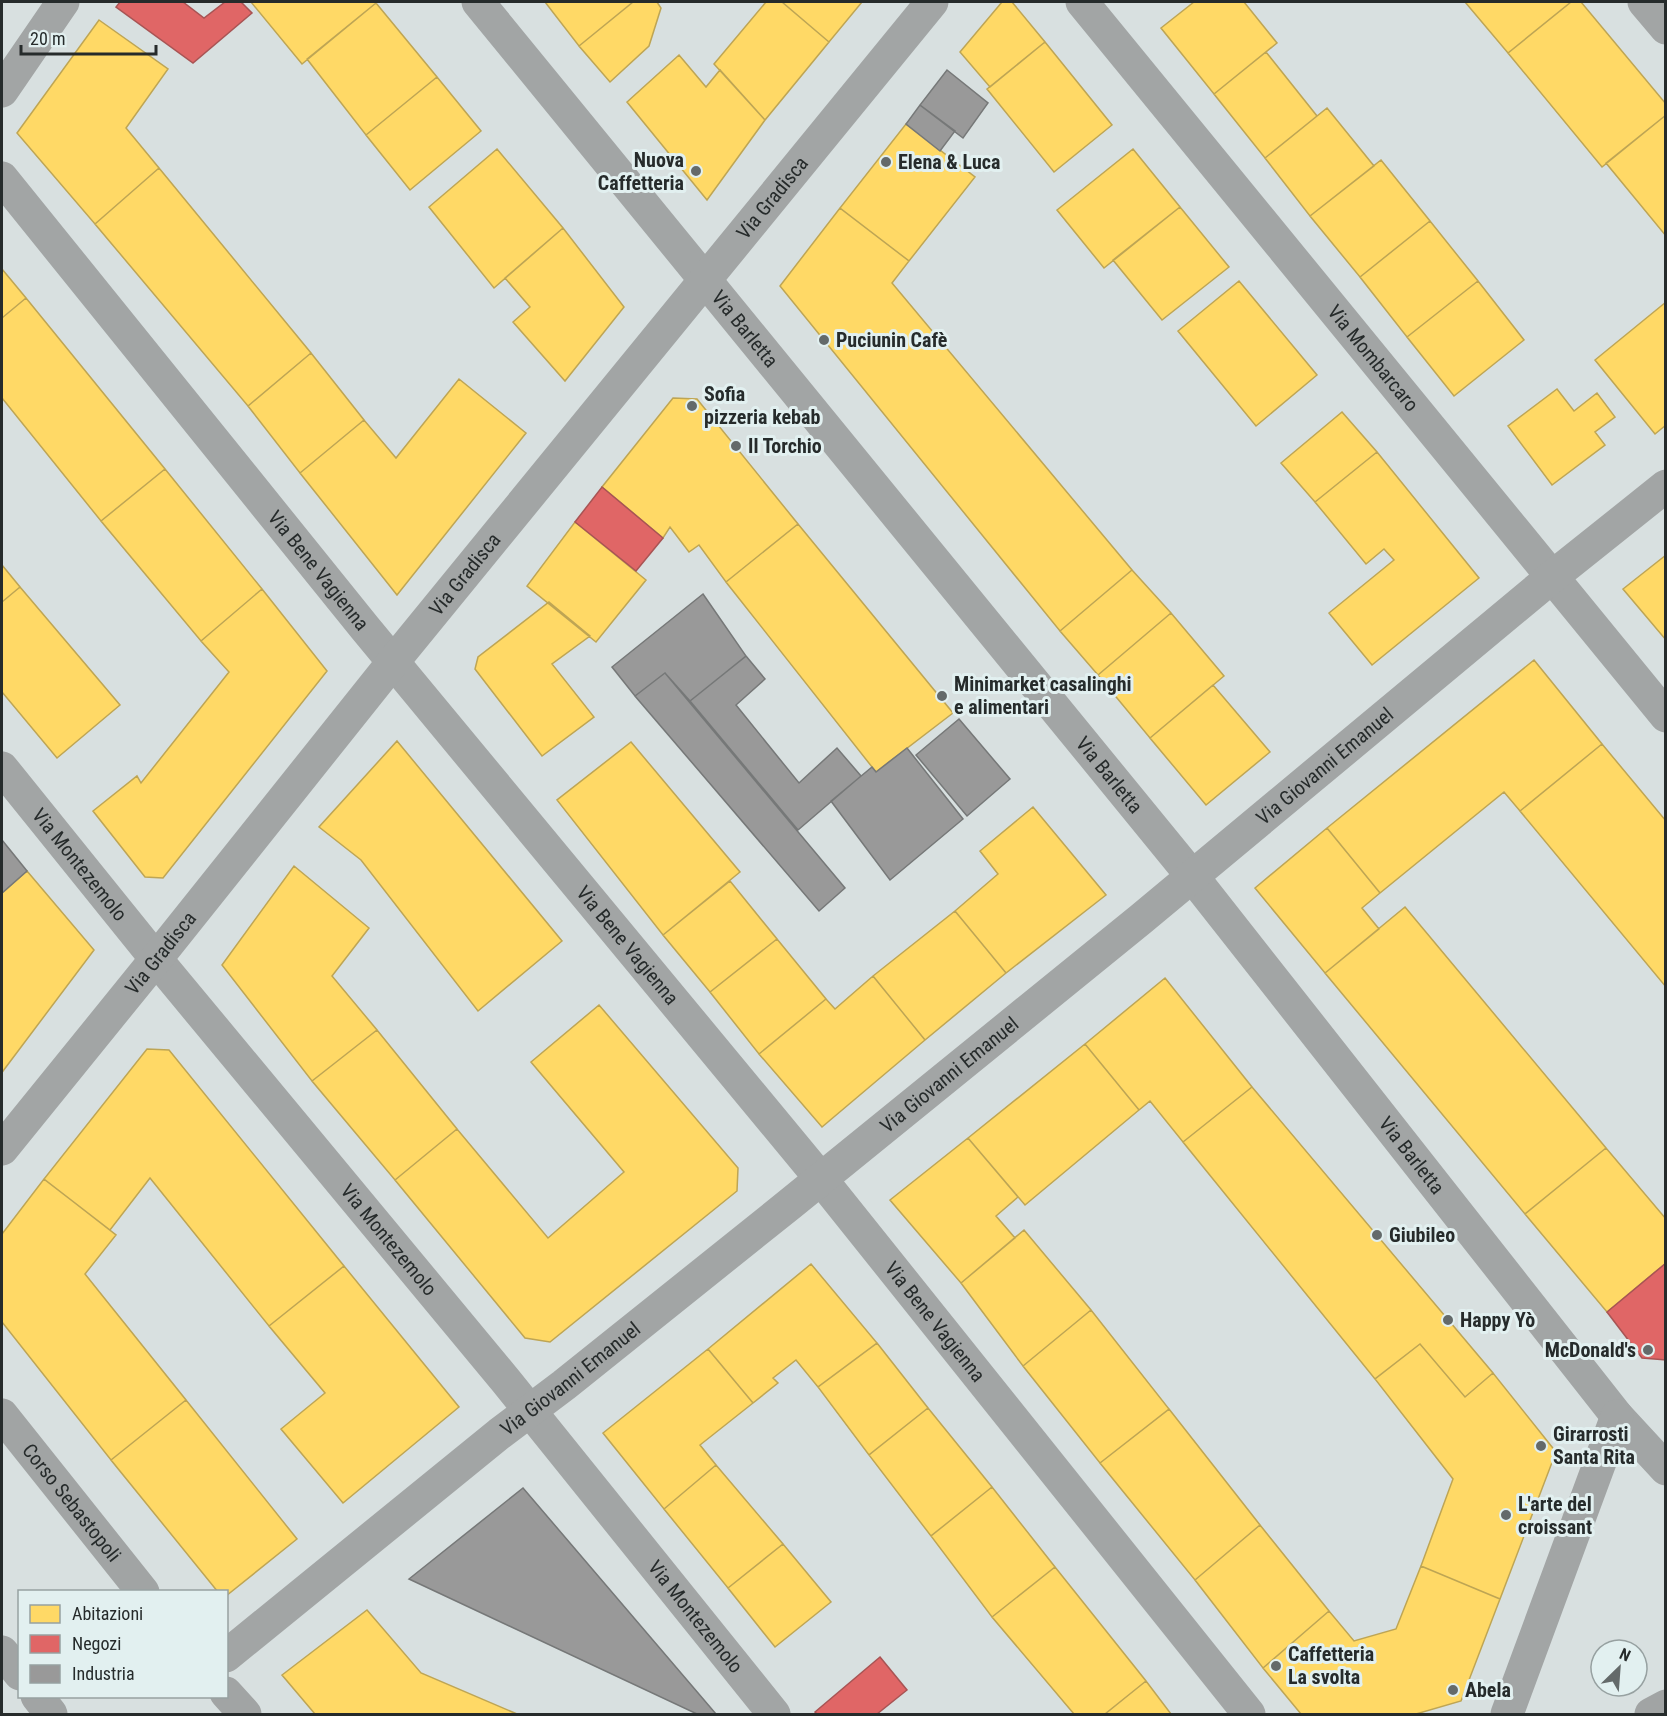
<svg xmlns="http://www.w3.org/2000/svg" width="1667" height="1716" font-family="'Roboto Condensed',sans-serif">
  <rect width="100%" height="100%" fill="#d8e0e0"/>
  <path fill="#ffd966" stroke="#bea554" stroke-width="1.5" d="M251,2H374L376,3L302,64Z
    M545,2H633L579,46Z
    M633,2H657L661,8L649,46L610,82L579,46Z
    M766,2H782L829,42L765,120L714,64Z
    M782,2H862L829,42Z
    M1002,2H1012L1045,42L990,87L960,52Z
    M1194,2H1244L1277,43L1214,94L1161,28Z
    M1465,2H1571L1508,53Z
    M1571,2H1581L1666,104V115L1602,167L1508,53Z
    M376,3L437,77L366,135L307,59Z
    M99,20L168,69L126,128L159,168L95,224L17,133Z
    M1045,42L1112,125L1054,172L987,89Z
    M1266,52L1317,116L1265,158L1214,94Z
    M679,55L706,87L720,70L765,120L707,200L627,102Z
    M437,77L481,131L410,190L366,135Z
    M1327,108L1374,166L1310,216L1265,158Z
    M1666,115V236L1606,163Z
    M906,124L975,177L909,261L840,208Z
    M497,149L563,228L494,288L429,207Z
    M1133,149L1180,207L1104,268L1057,210Z
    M1381,160L1430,221L1360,277L1310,216Z
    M159,168L311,353L248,406L95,224Z
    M1180,207L1229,267L1162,320L1113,260Z
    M840,208L909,261L892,283L1132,570L1060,631L780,286Z
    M1430,221L1478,281L1407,337L1360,277Z
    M563,228L624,307L565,381L513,322L530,307L505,278Z
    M2,269L26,298L2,318Z
    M1239,281L1317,375L1256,426L1178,331Z
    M1478,281L1524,340L1454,396L1407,337Z
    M26,298L165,469L101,521L2,398V318Z
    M1666,302V425L1655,434L1595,360Z
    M311,353L364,420L300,473L248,406Z
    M459,379L526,433L397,595L300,473L364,420L396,458Z
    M1557,389L1574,411L1597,393L1615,417L1595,432L1605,445L1552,485L1508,426Z
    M673,398L697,399L798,524L726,582L699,545L689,552L670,527L663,538L602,487Z
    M1342,412L1377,452L1315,502L1281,463Z
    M1377,452L1479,578L1372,665L1329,613L1394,560L1384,549L1366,564L1315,502Z
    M165,469L262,589L201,641L101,521Z
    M575,522L646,580L596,642L527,586Z
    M798,524L953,713L876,772L726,582Z
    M1666,555V640L1623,589Z
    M2,565L20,587L2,602Z
    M1132,570L1171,613L1098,675L1060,631Z
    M20,587L120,705L57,758L2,692V602Z
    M262,589L327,671L163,878L145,877L93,811L137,776L141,783L229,672L201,641Z
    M549,602L590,636L552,664L594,717L542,756L475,669L478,657Z
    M1171,613L1224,676L1150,738L1098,675Z
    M1534,660L1602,744L1520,811L1504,792L1380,893L1327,828Z
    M1213,685L1270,752L1206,805L1150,738Z
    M397,741L562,941L478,1011L361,860L319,827Z
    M631,742L740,872L663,935L557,800Z
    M1602,744L1666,821V987L1520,811Z
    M1033,807L1106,895L1006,973L955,911L998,874L980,851Z
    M1327,828L1380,893L1362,908L1379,929L1325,973L1255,888Z
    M294,866L369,928L332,976L377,1030L312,1081L222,965Z
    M27,871L94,950L3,1071L2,1070V893Z
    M730,881L777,939L710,992L663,935Z
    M1405,907L1606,1148L1525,1214L1325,973Z
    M955,911L1006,973L925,1040L873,976Z
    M777,939L826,999L759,1054L710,992Z
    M873,976L925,1040L822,1127L759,1054L826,999L835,1009Z
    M1165,978L1252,1087L1183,1142L1150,1101L1139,1110L1085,1044Z
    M599,1005L738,1168L737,1191L550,1342L525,1338L395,1180L457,1129L548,1238L624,1172L531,1062Z
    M377,1030L457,1129L395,1180L312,1081Z
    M1085,1044L1139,1110L1025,1205L968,1138Z
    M147,1049L169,1050L344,1266L269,1326L150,1178L110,1230L44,1179Z
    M1252,1087L1493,1373L1465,1397L1420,1344L1375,1379L1183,1142Z
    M968,1138L1018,1197L996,1216L1015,1238L961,1283L890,1200Z
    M1606,1148L1666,1219V1263L1607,1312L1525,1214Z
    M44,1179L116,1235L85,1274L186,1400L111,1460L2,1322V1234Z
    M1024,1230L1091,1310L1023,1366L961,1283Z
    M811,1264L877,1343L818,1387L796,1360L773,1378L778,1383L753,1403L708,1349Z
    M344,1266L459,1407L343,1503L281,1429L325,1393L269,1326Z
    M1091,1310L1169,1409L1100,1463L1023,1366Z
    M877,1343L928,1408L869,1455L818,1387Z
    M1420,1344L1465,1397L1493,1373L1556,1452L1500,1599L1421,1566L1453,1479L1375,1379Z
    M708,1349L753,1403L700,1445L716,1465L664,1509L603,1433Z
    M186,1400L297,1539L226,1596V1592H218L111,1460Z
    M928,1408L992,1487L931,1536L869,1455Z
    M1169,1409L1260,1525L1195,1580L1100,1463Z
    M716,1465L783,1544L728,1588L664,1509Z
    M992,1487L1055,1567L992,1617L931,1536Z
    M1260,1525L1329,1611L1263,1668L1195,1580Z
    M783,1544L831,1602L775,1647L728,1588Z
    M1421,1566L1500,1599L1461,1701L1416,1714H1301L1263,1668L1329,1611L1354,1641L1396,1629Z
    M1055,1567L1146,1681L1105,1714H1074L992,1617Z
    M367,1610L421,1673L517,1714H315L282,1675Z
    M1146,1681L1171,1714H1105Z"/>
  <path fill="#e06666" stroke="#a85454" stroke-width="1.5" d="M120,2H183L204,18L225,2H241L252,13L193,63L116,7Z
    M602,487L663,538L636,571L575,522Z
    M1666,1263V1360L1642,1358L1607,1312Z
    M880,1657L907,1690L877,1714H817L815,1712Z"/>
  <path fill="#999" stroke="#767878" stroke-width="1.5" d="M947,70L988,103L963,138L920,105Z
    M920,105L955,131L940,151L906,124Z
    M703,594L746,656L690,701L665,673L635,696L612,667Z
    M746,656L765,679L736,705L799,783L837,748L861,776L798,830L690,701Z
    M665,673L845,888L819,911L635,696Z
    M959,719L1010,779L967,816L916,755Z
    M907,748L963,819L890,880L831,801L872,767L876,772Z
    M2,840L27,871L2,893Z
    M523,1488L716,1714H697L409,1579Z"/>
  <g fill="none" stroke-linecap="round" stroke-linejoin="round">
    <g stroke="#a2a5a5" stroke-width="33">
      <path id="s1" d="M478,2L1192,876L1617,1416L1666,1469"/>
      <path id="s2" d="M1082,2L1666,716"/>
      <path d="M1644,2L1666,28"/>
      <path d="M2,91L63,2"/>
      <path id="s3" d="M2,178L365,628L821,1179L1249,1714"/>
      <path id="s4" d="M2,768L156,959L506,1381L774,1714"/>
      <path id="s5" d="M2,1149L156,959L393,662L932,2"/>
      <path id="s6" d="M226,1656L499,1434L564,1385L790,1204L1141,919L1552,577L1666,486"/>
      <path d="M1507,1714L1617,1416"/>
    </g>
    <g stroke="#a1a4a4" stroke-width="33">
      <path id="s7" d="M2,1415L143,1592"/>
      <path d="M2,1652L20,1674"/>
      <path d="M226,1693L245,1714"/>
      <path d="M37,1696L51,1714"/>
      <path d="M1651,1714L1666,1706"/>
    </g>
  </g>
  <g fill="#646a6a" stroke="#e2f0f0" stroke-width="2">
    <circle cx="886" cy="162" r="6"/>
    <circle cx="696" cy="171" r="6"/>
    <circle cx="824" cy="340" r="6"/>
    <circle cx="692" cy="406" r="6"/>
    <circle cx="736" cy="446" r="6"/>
    <circle cx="942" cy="696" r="6"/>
    <circle cx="1377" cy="1235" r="6"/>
    <circle cx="1448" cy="1320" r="6"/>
    <circle cx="1648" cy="1350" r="6"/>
    <circle cx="1541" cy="1446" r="6"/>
    <circle cx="1506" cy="1515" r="6"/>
    <circle cx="1276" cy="1666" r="6"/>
    <circle cx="1453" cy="1690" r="6"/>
  </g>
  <g text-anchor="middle" stroke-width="6" stroke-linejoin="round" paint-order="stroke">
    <g font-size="20" font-weight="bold" fill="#262b2b" stroke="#e2f0f0" text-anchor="start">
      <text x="684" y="167" text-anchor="end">Nuova<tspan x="684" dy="23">Caffetteria</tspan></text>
      <text x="898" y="169">Elena &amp; Luca</text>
      <text x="836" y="347">Puciunin Cafè</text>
      <text x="704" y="401">Sofia<tspan x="704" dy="23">pizzeria kebab</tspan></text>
      <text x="748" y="453">Il Torchio</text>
      <text x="954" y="691">Minimarket casalinghi<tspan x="954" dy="23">e alimentari</tspan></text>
      <text x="1389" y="1242">Giubileo</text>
      <text x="1460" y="1327">Happy Yò</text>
      <text x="1636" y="1357" text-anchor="end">McDonald's</text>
      <text x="1553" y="1441">Girarrosti<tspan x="1553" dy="23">Santa Rita</tspan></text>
      <text x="1518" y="1511">L'arte del<tspan x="1518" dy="23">croissant</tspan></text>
      <text x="1288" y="1661">Caffetteria<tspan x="1288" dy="23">La svolta</tspan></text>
      <text x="1465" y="1697">Abela</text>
    </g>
    <g font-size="20" fill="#262b2b" stroke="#e2f0f0">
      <text dy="7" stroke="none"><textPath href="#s5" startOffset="1224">Via Gradisca</textPath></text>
      <text dy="7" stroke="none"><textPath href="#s1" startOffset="422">Via Barletta</textPath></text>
      <text dy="7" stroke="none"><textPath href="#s2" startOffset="460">Via Mombarcaro</textPath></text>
      <text dy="7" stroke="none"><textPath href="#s3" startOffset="504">Via Bene Vagienna</textPath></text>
      <text dy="7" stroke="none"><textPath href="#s5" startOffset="738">Via Gradisca</textPath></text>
      <text dy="7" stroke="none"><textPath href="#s6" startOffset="1414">Via Giovanni Emanuel</textPath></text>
      <text dy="7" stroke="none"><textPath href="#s1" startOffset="998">Via Barletta</textPath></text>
      <text dy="7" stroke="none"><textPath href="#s4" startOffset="124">Via Montezemolo</textPath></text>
      <text dy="7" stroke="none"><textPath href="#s3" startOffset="990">Via Bene Vagienna</textPath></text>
      <text dy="7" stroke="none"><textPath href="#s5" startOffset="252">Via Gradisca</textPath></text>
      <text dy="7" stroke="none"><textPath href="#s6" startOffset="928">Via Giovanni Emanuel</textPath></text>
      <text dy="7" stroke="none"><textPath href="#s1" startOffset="1484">Via Barletta</textPath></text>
      <text dy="7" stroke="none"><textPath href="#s4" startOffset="610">Via Montezemolo</textPath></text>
      <text dy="7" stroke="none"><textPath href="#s3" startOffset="1476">Via Bene Vagienna</textPath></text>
      <text dy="7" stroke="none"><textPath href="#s6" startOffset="442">Via Giovanni Emanuel</textPath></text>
      <text dy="7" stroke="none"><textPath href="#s7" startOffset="112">Corso Sebastopoli</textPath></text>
      <text dy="7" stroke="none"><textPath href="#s4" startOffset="1096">Via Montezemolo</textPath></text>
    </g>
  </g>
  <rect width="1667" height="1716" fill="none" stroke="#262b2b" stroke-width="6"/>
  <rect x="18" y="1590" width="210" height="108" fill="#e2f0f0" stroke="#97a1a1" stroke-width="1.5"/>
  <rect x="30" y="1605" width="30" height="18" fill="#ffd966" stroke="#97a1a1" stroke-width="1.5"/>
  <text x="72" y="1620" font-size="18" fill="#262b2b">Abitazioni</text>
  <rect x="30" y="1635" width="30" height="18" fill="#e06666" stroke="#97a1a1" stroke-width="1.5"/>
  <text x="72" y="1650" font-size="18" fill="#262b2b">Negozi</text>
  <rect x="30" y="1665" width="30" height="18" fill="#999999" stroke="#97a1a1" stroke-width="1.5"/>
  <text x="72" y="1680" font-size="18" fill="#262b2b">Industria</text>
  <g transform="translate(1619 1668) rotate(25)"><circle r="28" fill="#e2f0f0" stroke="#97a1a1" stroke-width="1.5"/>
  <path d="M0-4.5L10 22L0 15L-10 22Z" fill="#646a6a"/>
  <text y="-9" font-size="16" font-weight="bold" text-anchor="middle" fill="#262b2b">N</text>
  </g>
  <path d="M21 45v9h135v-9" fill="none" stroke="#262b2b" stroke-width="3"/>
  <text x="30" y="45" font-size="18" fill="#262b2b" stroke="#e2f0f0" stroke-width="4.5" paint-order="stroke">20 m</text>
</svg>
